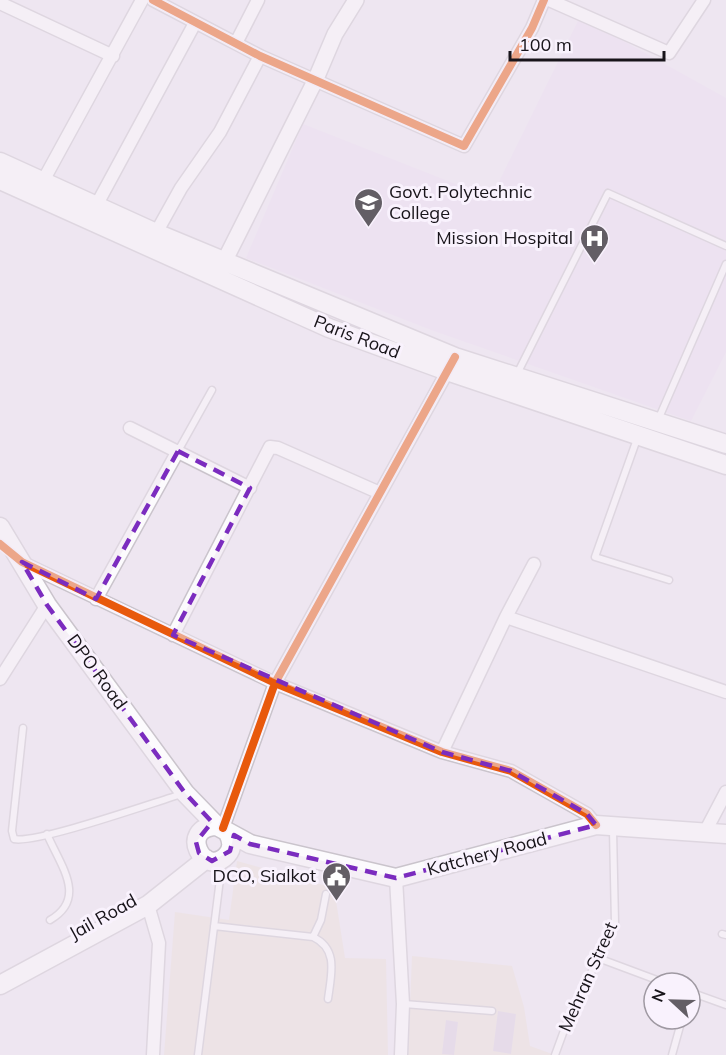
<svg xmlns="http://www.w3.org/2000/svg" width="726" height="1055" font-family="Mulish,sans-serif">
  <rect width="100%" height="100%" fill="#eee6f1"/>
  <path fill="#eae1da" d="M237,861L334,888L345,958L386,959L388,1055H164L175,912L229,920Z
    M412,956L512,966L524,1007L530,1046L555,1055H408Z"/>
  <path fill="#ebdef1" d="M580,17L726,98V352L691,421L434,331L246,258L303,124L491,198Z"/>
  <path fill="#dccfe1" d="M498,1011L516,1014L511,1054L493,1051Z
    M446,1020L458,1022L454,1055L442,1054Z"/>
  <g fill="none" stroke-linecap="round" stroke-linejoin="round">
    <defs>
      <path id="service" d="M516,376L608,193L726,246
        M658,420L726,264
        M637,439L595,557L669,580
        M178,451L212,390
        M23,728L12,831L14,839C36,844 152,803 182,794
        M47,834C60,865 88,898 50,920
        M214,926L313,937C339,949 331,975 328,999
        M722,934L726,935
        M313,937L321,920L326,894
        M598,958L665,983
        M690,992L726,1005
        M404,1004L492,1011
        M198,1055L222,863
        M555,1055L566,1025L615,923L613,830
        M672,1055L682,1019"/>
      <path id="minor" d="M153,0L260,56L464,146L532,28L544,0
        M549,0L669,53L704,0
        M0,3L113,56
        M236,43L258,0
        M43,181L142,0
        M96,206L195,23
        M156,233L181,188L220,132L260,56
        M130,428L250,488
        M21,562L275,683L442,752L511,771L587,814L596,825
        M96,599L178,451
        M506,617L726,692
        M173,635L270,447L278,448L380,493
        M0,679L47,605
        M442,752L506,617L534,564
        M223,828L275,683L451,365
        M705,832L726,792
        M396,878L403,1004L401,1055
        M148,905L159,943L153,1055"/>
      <path id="tertiary" d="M224,262L315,81L335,34L356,0"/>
      <path id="secondary" d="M0,162L156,233L455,357L726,444
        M0,180L329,328L447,371L726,465
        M0,527L47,605L185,793L217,826
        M228,833C232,841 233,848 227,855C204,880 177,827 217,826L250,844L396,878L596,825L726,834
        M0,985L148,905L206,859"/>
    </defs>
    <use href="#service" stroke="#cac4cc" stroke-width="9"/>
    <use href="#minor" stroke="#cac4cc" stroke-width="15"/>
    <use href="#tertiary" stroke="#cac4cc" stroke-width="18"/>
    <use href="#secondary" stroke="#cac4cc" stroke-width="21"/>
    <use href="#service" stroke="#fcfbfd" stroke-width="6"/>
    <use href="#minor" stroke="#fcfbfd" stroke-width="12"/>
    <use href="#tertiary" stroke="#fcfbfd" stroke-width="15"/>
    <use href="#secondary" stroke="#fcfbfd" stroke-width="18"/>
    <defs>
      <path id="cycleway" d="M153,0L260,56L464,146L532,28L544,0
        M0,544L22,562L275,683L442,752L511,771L587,814L596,825
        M223,828L275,683L455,357"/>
    </defs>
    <use href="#cycleway" stroke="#f9f2fd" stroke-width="11"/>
    <use href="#cycleway" stroke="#e8590c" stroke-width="8"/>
  </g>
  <path d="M0 0H726V1055H0ZM178,451L250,488L173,635L442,752L511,771L587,814L596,825L396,878L250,844L234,835L230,851L212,861L199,853L196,842L212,822L185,793L47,605L22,562L96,599Z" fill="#eee6f1" fill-opacity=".55" fill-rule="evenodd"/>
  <path fill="none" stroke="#7b2cbf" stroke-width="4.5" stroke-dasharray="12 8" stroke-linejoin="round" d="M178,451L250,488L173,635L442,752L511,771L587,814L596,825L396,878L250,844L234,835L230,851L212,861L199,853L196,842L212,822L185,793L47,605L22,562L96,599Z"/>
  <defs>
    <symbol id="university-pin" viewBox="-11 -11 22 30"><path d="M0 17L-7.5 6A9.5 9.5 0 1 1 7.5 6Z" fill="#635e65" stroke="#f9f2fd"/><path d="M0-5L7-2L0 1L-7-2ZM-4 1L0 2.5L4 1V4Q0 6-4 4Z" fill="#fff"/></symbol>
    <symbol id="hospital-pin" viewBox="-11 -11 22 30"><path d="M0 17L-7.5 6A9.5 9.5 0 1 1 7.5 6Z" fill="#635e65" stroke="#f9f2fd"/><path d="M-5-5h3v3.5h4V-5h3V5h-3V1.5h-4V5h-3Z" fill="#fff"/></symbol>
    <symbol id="civic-pin" viewBox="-11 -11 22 30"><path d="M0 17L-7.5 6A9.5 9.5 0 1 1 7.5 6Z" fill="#635e65" stroke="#f9f2fd"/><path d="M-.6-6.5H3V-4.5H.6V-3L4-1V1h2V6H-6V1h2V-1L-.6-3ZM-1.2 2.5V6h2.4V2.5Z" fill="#fff"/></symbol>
  </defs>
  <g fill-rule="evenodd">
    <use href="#university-pin" x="352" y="186" width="33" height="45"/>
    <use href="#hospital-pin" x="578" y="222" width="33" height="45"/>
    <use href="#civic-pin" x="320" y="860" width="33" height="45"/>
  </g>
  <g text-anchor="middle" stroke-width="6" stroke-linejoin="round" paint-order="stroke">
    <g font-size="18" fill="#18141a" stroke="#f9f2fd" text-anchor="end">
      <text x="389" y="198" text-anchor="start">Govt. Polytechnic<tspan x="389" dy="21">College</tspan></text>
      <text x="573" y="244">Mission Hospital</text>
      <text x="316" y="882">DCO, Sialkot</text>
    </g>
    <g font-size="18" fill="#18141a" stroke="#f9f2fd">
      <text transform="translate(357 337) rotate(21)" y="6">Paris Road</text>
      <text transform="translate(97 672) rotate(54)" y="6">DPO Road</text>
      <text transform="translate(487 854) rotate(-15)" y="6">Katchery Road</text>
      <text transform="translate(103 917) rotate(-29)" y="6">Jail Road</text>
      <text transform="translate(588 977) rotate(-66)" y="6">Mehran Street</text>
    </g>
  </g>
  <g transform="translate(672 1001) rotate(292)"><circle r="28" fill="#f9f2fd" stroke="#9f99a2" stroke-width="1.5"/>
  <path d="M0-4.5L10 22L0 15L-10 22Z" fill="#635e65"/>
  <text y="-9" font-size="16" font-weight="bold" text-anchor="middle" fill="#18141a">N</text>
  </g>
  <path d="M510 51v9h154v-9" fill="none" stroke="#18141a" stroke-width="3"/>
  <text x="519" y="51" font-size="18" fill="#18141a" stroke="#f9f2fd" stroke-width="4.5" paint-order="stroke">100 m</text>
</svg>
